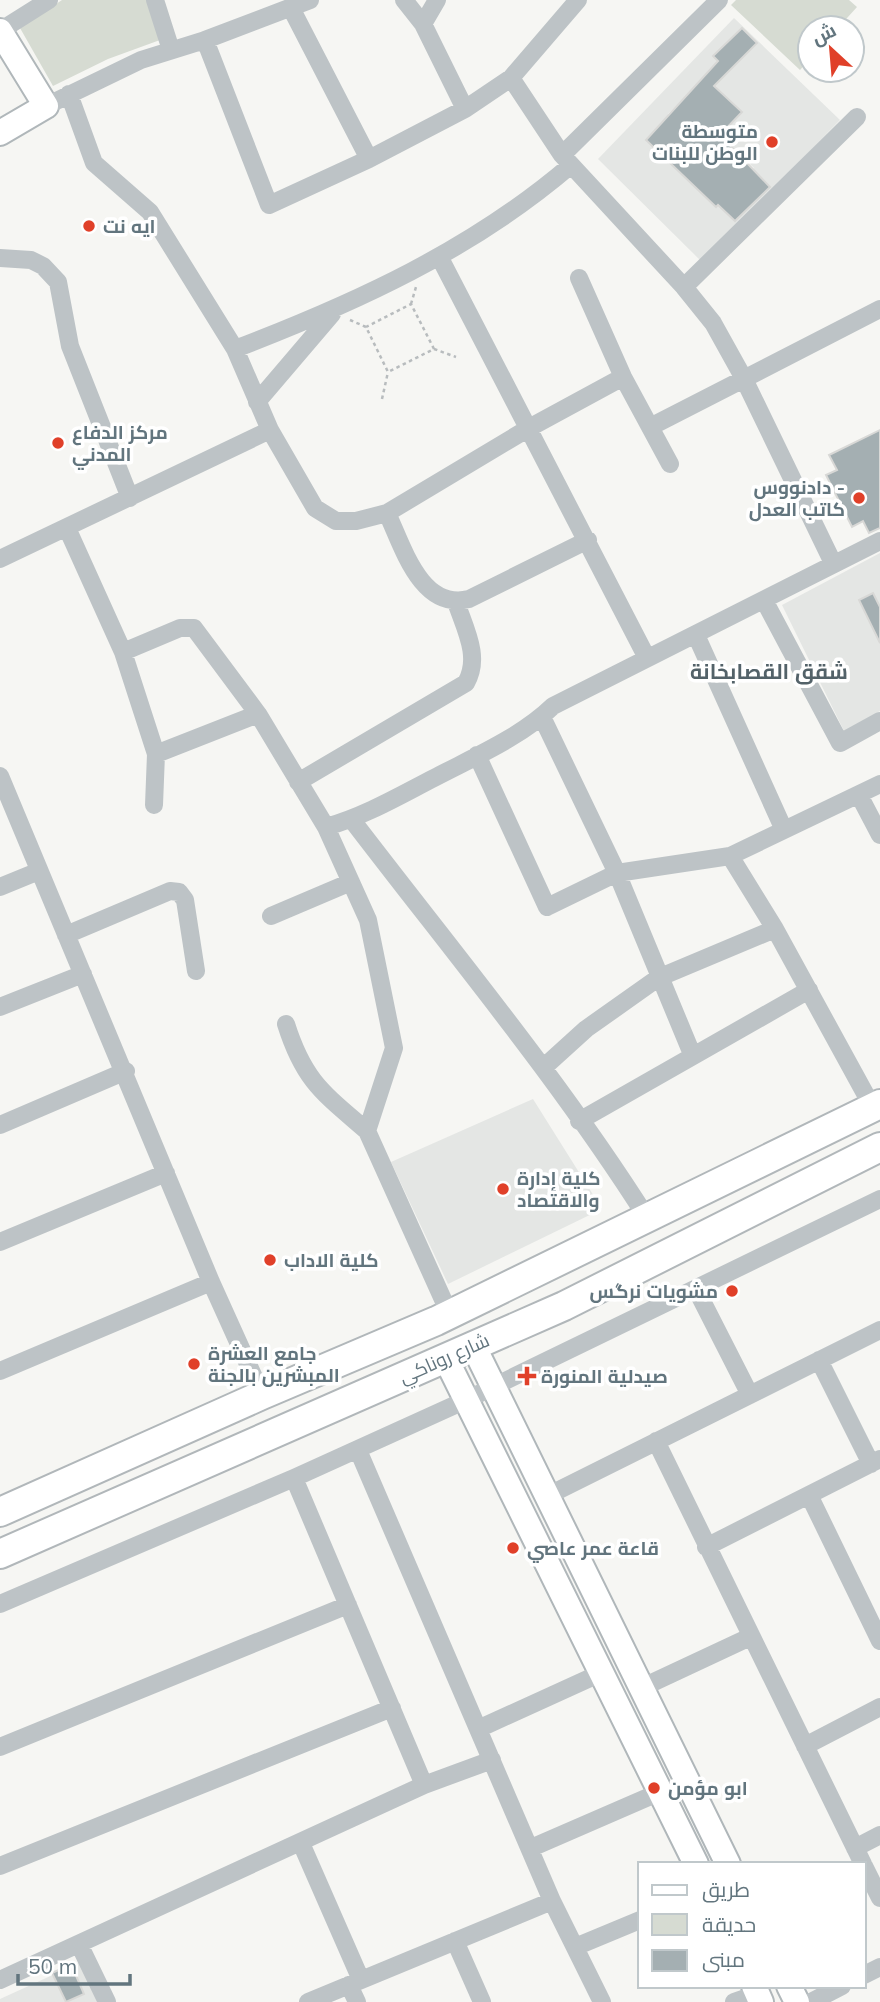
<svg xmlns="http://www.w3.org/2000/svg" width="880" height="2002" font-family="Mulish,Cairo,sans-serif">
  <rect width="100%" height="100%" fill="#f6f6f3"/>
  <path fill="#e4e6e4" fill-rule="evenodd" d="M734,18L840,120L702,262L598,159ZM742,28L757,43L729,71L714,56ZM704,77L742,112L720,135L754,168L716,207L646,140L663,122L701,144L668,114Z
    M880,553V711L844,731L782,605Z
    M533,1099L602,1209L448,1284L391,1162Z
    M79,1963L98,2002H0V1999Z"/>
  <path fill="#d6dbd2" d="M62,0H147L160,40L108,59L53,86L20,28Z
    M736,0H849L857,7L838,28H810V59L800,70L731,5Z"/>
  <path fill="#a4afb2" stroke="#d8d8d6" stroke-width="2" d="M742,28L757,43L714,86L742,112L720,135L770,187L735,221L718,205L716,207L646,140L718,61L713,56Z
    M880,430V528L869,533L863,521L852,527L826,475L837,470L829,455Z
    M873,593L880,607V643L859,600Z
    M71,1964L84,1994L66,2002L52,1973Z"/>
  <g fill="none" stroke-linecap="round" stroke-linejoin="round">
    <defs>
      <path id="secondary" d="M0,31L46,106L0,133
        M473,1345L728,1864
        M445,1357L696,1864
        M754,1986L761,2002
        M789,1986L797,2002"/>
      <path id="primary" d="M0,1512L262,1395L436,1321L880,1104
        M0,1554L564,1306L880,1147"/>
    </defs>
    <use href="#secondary" stroke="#b0b7ba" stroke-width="28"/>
    <use href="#primary" stroke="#b1b7ba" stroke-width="32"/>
    <path stroke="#b8bcbe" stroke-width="2.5" stroke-dasharray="3.5 3.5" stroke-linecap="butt" d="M411,304L416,287
      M350,320L366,327L388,372L434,349L411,304L366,327
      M434,349L456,357
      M382,399L388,372"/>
    <path stroke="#bdc3c6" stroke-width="18" d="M155,0L171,50
      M291,8L369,159
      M423,24L437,0
      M0,31L49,0
      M205,40L269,205L369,159L465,109L423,24L404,0
      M511,78L578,0
      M69,94L94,163L150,212L235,349L270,430L315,508L336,521H356L387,513L529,428L623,377
      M46,106L141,60L205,40L310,0
      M465,109L511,78L562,155L684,287L713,323L743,377L833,563
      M562,155L719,0
      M0,258L31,260L43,266L58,282L70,346L130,498
      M440,258L647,658
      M579,278L623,377L670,464
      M684,287L857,117
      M235,349C355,303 472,250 571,165
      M257,402L332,314
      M650,427L880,309
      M387,513C403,547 421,611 469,599L588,540
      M67,528L123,652L156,754L154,805
      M0,559L270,430
      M764,600L840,743L880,721
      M696,635L784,830
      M123,652L180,628H194L258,714L326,827L368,920L394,1048L367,1131L450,1315
      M542,717L617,873L692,1054
      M156,754L258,714
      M477,755L547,907L617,873L730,856L880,784
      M0,776L211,1282L262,1395
      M298,782L466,683C481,657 465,629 456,602
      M859,795L880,835
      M352,820C452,951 559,1079 647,1218
      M326,827C365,816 399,796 434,778C474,757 521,737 553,706L880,541
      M730,856L775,929L873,1108
      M0,887L39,871
      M271,916L351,882
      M66,935L170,891L179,892L185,900L196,971
      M0,1007L83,974
      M286,1024C304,1081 323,1093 367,1131
      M543,1068L586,1029L658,978L775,929
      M579,1121L809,990
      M0,1125L126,1071
      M0,1242L166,1173
      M696,1289L750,1395
      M819,1360L871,1464
      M0,1371L211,1282
      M656,1441L863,1864
      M358,1450L552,1901L602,2002
      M294,1478L424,1785
      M809,1495L880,1641
      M547,1496L880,1330
      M706,1547L880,1459
      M0,1604L294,1478L466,1400L880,1199
      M641,1688L750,1637
      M478,1729L601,1673
      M805,1746L880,1707
      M0,1747L348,1605
      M301,1843L361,1980
      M531,1848L660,1792
      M855,1848L880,1835
      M0,1866L392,1708
      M864,1866L880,1898
      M455,1941L482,2002
      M79,1944L107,2002
      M575,1947L640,1920
      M864,1975L880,1967
      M0,1980L424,1785L492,1760
      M349,1985L357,2002
      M308,2002L552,1901
      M734,2002L757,1994
      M811,2002L842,1986"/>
    <use href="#secondary" stroke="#fff" stroke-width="24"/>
    <use href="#primary" stroke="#fff" stroke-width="28"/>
  </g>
  <g fill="#e04029" stroke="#fff" stroke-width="2.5">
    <circle cx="772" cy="142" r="7"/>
    <circle cx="89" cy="226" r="7"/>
    <circle cx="58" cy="443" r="7"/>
    <circle cx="859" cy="498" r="7"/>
    <circle cx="503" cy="1189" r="7"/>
    <circle cx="270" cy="1260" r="7"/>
    <circle cx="732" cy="1291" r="7"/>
    <circle cx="194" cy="1364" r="7"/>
    <path d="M523.5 1365.5h7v7h7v7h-7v7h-7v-7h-7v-7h7z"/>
    <circle cx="513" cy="1548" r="7"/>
    <circle cx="654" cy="1788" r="7"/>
  </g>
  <g text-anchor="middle" stroke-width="7" stroke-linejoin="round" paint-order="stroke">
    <g font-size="19" font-weight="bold" fill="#62757e" stroke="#fff" text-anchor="start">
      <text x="758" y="138" text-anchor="end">متوسطة<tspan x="758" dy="22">الوطن للبنات</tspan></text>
      <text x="103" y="233">ايه نت</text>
      <text x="72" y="439">مركز الدفاع<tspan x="72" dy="22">المدني</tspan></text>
      <text x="845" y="494" text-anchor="end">دادنووس -<tspan x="845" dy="22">کاتب العدل</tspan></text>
      <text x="517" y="1185">كلية إدارة<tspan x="517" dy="22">والاقتصاد</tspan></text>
      <text x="284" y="1267">كلية الاداب</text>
      <text x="718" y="1298" text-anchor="end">مشويات نرگس</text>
      <text x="208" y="1360">جامع العشرة<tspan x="208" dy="22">المبشرين بالجنة</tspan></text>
      <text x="541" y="1383">صيدلية المنورة</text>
      <text x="527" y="1555">قاعة عمر عاصي</text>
      <text x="668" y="1795">ابو مؤمن</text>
    </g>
    <g font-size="19" fill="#62757e" stroke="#fff">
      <text transform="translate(444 1358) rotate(-24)" y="7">شارع روناكي</text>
    </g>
    <g font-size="21" font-weight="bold" fill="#536269" stroke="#fff">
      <text x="769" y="679">شقق القصابخانة</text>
    </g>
  </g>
  <rect x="638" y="1862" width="228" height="126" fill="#ffffff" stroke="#c0c8cb" stroke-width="2"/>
  <rect x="652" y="1885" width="35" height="10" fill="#ffffff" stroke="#c0c8cb" stroke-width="2"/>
  <text x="702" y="1897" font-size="21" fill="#62757e">طريق</text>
  <rect x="652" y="1914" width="35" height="21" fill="#d6dbd2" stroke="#c0c8cb" stroke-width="2"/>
  <text x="702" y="1932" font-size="21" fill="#62757e">حديقة</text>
  <rect x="652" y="1950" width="35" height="21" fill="#a4afb2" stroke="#c0c8cb" stroke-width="2"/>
  <text x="702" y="1967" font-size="21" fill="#62757e">مبنى</text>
  <g transform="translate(831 49) rotate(334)"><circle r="33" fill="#ffffff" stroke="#c0c8cb" stroke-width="2"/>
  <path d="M0-5L12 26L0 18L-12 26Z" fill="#e04029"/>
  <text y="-10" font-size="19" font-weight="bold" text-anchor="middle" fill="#62757e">ش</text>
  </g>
  <path d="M18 1974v10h112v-10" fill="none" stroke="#62757e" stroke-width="3.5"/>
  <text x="28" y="1974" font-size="21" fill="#62757e" stroke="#ffffff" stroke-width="5" paint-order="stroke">50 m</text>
</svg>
